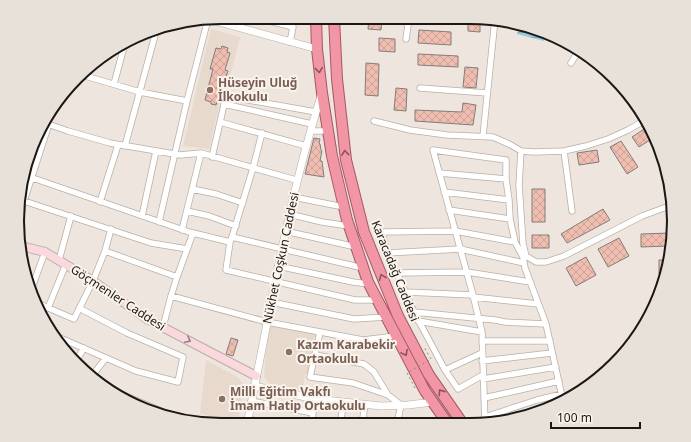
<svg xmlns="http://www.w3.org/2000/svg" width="691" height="442" font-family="'Noto Sans',sans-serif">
  <defs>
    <pattern id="water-rules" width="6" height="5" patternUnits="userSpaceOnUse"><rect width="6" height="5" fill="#95cbdc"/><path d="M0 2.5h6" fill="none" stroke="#80aebc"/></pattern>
    <pattern id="building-cross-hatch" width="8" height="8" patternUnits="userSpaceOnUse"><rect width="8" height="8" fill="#efbeb0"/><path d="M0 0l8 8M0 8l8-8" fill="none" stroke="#cca396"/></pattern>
  </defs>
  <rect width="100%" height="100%" fill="#ede5de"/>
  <path fill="#e7dacc" d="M211,29L240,37L227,89L222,92L209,149L183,146Z
    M270,326L315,334L308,374H305L303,391L283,390L270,384L264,377L267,340Z
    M206,360L239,378L244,385L238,421L200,414Z"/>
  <path fill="url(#water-rules)" d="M520,25L547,32L544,41L517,34Z"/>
  <path fill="url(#building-cross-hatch)" stroke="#867c79" d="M369,18H382L381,30L368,29Z
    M468,19H480V32L468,31Z
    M419,30L451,32V45L418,43Z
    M379,38L395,39V52L379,51Z
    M222,46L228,48L227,52L230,53L225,70L228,71L216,105L211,104V102L205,100L213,69H210L216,48L221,49Z
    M418,54L458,56V67L418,65Z
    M366,63L379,64L378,96L365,95Z
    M465,67L478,68L476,88L463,87Z
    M396,88L407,89L406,111L394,110Z
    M463,103L476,105L473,125L415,121V110L462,112Z
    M649,126L653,138L639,147L632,137Z
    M314,138L320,139L319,143L320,144L321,150L322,151L320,161H322L324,177L305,174Z
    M621,141L638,167L627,174L610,147Z
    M597,150L599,162L579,165L577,153Z
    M532,189H545V222H532Z
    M603,209L610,220L567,243L561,234Z
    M670,233L669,246L641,247V234Z
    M532,235H549V248H532Z
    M619,238L629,256L608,267L598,249Z
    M586,257L596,275L576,286L566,268Z
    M659,260H668L667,274H659Z
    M231,338L238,340L233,356L226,354Z"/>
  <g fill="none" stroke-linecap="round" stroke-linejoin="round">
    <defs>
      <path id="minor" d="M253,17L293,27L290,42
        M406,39L409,18
        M571,63L579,50
        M82,75L140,92L187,101L159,222
        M114,84L125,43
        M420,88L487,93
        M187,101L208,19
        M224,104L312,124
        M374,121L410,130L447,135L493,137L511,145L521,151L534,152L564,151L586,146L608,139L628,130L647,119
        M220,122L306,146
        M45,123L68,131L110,143L180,155L201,153L296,180
        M310,131H328
        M262,133L253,168L232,237L363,268
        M483,136L495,19
        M125,146L157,28
        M521,151L519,185L523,244L526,256L536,262H546L564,256L642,216L672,205
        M564,151L572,211
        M212,157L226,96L316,112
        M439,173L506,179
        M24,175L189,232L230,242L232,237
        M192,189L216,194L243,203
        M444,192L509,200
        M293,197L344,207
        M24,201L49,124
        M100,202L118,145
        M449,210L510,219
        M187,211L209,216L236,226
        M289,214L322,222L349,226
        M142,216L156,151
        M19,220L24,201L151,243L187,249
        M182,230L201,153
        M285,231L356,247
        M230,242L226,270L355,300H378
        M105,251L111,229
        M387,253L460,249L524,263
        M59,260L71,216
        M278,266L353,282L369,284
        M397,273L467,272L530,282
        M177,277L193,233
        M31,290L45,252
        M406,292L473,295
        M473,297L538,304
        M271,302L354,319L386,317
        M37,303L74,319L93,281L105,251L177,277L171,296
        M48,308L66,264
        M414,312L495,320L505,322L546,324
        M418,321L482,332
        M163,327L171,296L267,322L363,340L396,336
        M320,332L310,377L353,383L388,395L401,405L397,424
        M51,334L136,371L178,382L183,357L127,333L79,308
        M482,341H550
        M315,355L364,364L374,372L388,395
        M76,361L84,348
        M482,361L552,353
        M445,370L482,353
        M483,375L458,389L445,370L414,312L397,273L387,253L382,232L455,231L515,242
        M91,377L106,358
        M483,379L556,367
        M102,386L180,419
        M484,398L559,381
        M251,401L313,413L311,424
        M485,417L537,400L562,394
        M248,419L269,424
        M340,424L344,402
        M362,424L365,405
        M485,424L482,332L473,295L433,150L506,160V179L509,200L510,219L515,242L523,257L525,268L546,324L563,401"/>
      <path id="tertiary" d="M208,19L317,49
        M254,386L315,399L381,406L408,405L433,402
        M247,424C270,314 287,203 321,96"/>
      <path id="secondary" d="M21,246L45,252L93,281L147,319L256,376"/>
      <path id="trunk" d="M316,18L317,49L322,93L332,156L347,220L368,282L425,391L448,424
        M334,18L337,79L346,160L364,232L398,316L429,375L463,424"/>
    </defs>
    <use href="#minor" stroke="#b7b0a8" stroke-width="7"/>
    <use href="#tertiary" stroke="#b7b0a8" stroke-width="8"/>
    <use href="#secondary" stroke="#b7b0a8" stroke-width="10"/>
    <use href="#trunk" stroke="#a45964" stroke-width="12"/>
    <use href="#minor" stroke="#fff" stroke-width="5.5"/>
    <use href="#tertiary" stroke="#fff" stroke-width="7"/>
    <use href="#secondary" stroke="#fad8dd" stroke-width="8"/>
    <use href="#trunk" stroke="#f296a6" stroke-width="10"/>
    <path stroke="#8d8882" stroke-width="1" stroke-dasharray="2 3" stroke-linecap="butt" d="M415,388L407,373L431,359L424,347"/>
  </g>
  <defs><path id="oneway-chevron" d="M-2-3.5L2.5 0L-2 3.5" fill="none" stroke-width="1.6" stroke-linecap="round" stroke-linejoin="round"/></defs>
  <g stroke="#86565d">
    <use href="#oneway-chevron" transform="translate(319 70) rotate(84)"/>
    <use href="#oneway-chevron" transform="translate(345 153) rotate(-96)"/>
    <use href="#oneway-chevron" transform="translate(382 277) rotate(-112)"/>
    <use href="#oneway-chevron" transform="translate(405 353) rotate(62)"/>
    <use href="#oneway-chevron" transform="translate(441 392) rotate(-125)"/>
  </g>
  <use stroke="#958183" href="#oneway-chevron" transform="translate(188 340) rotate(27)"/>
  <g fill="#8d6e63" stroke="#faf3eb" stroke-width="1.5">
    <circle cx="210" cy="90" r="4"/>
    <circle cx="289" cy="352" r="4"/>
    <circle cx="222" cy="399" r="4"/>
  </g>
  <g text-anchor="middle" stroke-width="4" stroke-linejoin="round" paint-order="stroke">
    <g font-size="12" font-weight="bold" fill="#785e54" stroke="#faf3eb" text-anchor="start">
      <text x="218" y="87">Hüseyin Uluğ<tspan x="218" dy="14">İlkokulu</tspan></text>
      <text x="297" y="349">Kazım Karabekir<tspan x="297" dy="14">Ortaokulu</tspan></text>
      <text x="230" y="396">Milli Eğitim Vakfı<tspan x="230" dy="14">İmam Hatip Ortaokulu</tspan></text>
    </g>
    <g font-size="12" fill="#1a1714" stroke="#faf3eb">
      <text transform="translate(281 258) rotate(-78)" y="4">Nükhet Coşkun Caddesi</text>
      <text transform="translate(395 271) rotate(68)" y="4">Karacadağ Caddesi</text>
      <text transform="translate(118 298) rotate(33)" y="4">Göçmenler Caddesi</text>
    </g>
  </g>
  <path d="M0 0H691V442H0ZM221 24H470A197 197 0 0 1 667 221V221A197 197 0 0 1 470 418H221A197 197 0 0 1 24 221V221A197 197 0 0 1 221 24Z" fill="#e8e1da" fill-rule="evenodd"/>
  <path fill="none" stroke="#1a1714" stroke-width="2" d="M221 24H470A197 197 0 0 1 667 221V221A197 197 0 0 1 470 418H221A197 197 0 0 1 24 221V221A197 197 0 0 1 221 24Z"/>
  <path d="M551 422v6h89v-6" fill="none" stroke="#1a1714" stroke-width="2"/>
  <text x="557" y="422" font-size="12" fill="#1a1714" stroke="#faf3eb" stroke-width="3" paint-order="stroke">100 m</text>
</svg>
